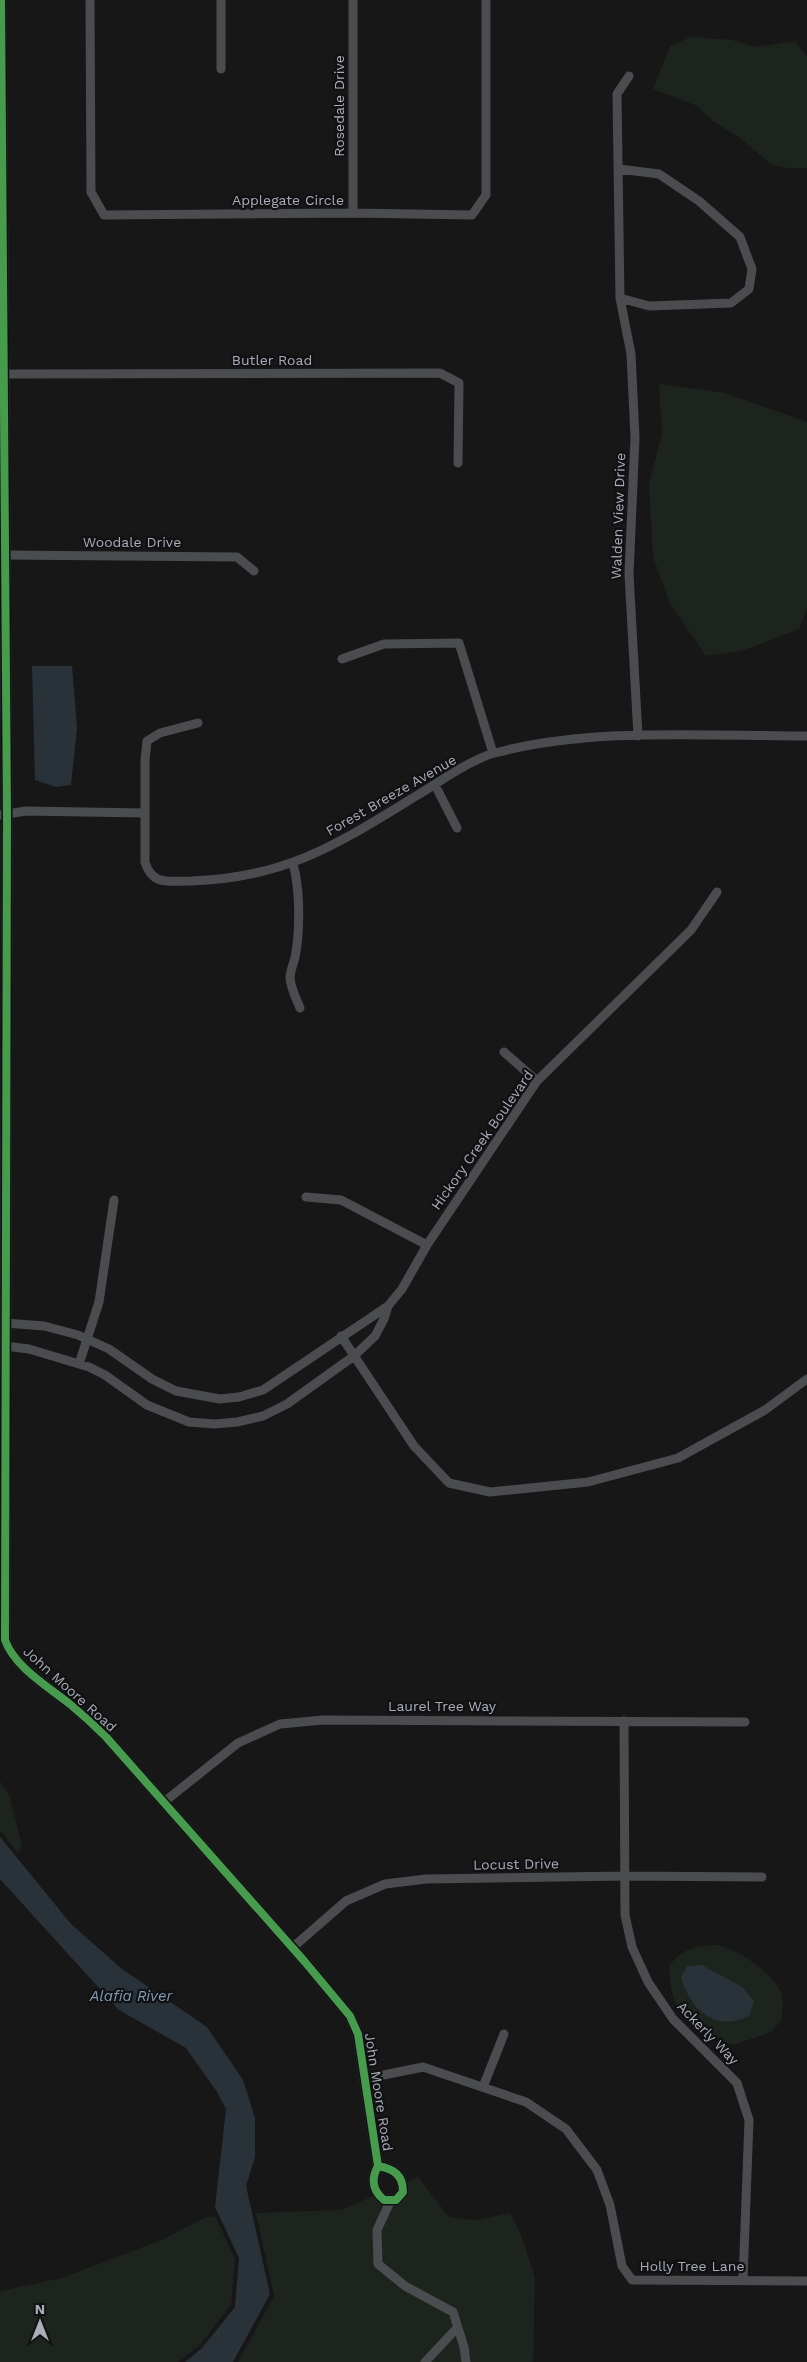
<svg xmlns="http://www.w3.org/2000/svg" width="807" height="2362" font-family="'Work Sans',sans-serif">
  <rect width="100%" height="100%" fill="#171717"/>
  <path fill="#1d241e" d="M691,37L732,40L756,47L795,41L807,57V168H789L772,165L740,138L713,121L697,106L653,89L670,46Z
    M659,384L725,393L807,422V608L799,629L745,650L706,656L669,602L653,556L649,484L662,433Z
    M0,1781L9,1795L22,1846L18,1853L0,1830Z
    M717,1945C736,1948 774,1973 781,1993C784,2000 782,2012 782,2020L771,2032L733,2045C719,2040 695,2029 685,2018C673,2007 669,1981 669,1966C684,1948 694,1946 717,1945Z
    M418,2177L449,2217L474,2220L510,2213L521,2235L535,2278L533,2362H238L274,2296L256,2213L341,2210L373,2196L383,2205L397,2206L407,2195V2182Z
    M215,2216L235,2259L231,2305L200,2345L178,2362H0V2291L62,2278L164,2239L206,2217Z"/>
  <path fill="#2a3239" d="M32,666H72L77,728L71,785L56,787L35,780Z
    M0,1837L71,1924L122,1969L207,2027L243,2080L255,2118V2157L246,2186L270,2294L233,2362H185L202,2348L235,2307L239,2258L215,2207L226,2109L217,2092L186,2048L119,2010L0,1879Z
    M702,1965L742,1987L754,2001L749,2016C715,2033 690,2009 681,1977L687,1966Z"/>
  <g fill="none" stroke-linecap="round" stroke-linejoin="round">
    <path stroke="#4b4c50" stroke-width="9" d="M90,0L91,192L104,215L353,213L472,215L486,195V0
      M353,0V213
      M221,69V0
      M629,76L617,94L620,298L631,354L635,438L629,574L638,736
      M619,169L659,174L699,201L740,237L752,269L749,289L731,303L649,306L620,298
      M3,374L440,373L459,383L458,463
      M4,555L237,557L254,571
      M342,659L384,644L459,643L493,753
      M198,723L160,733L147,741L145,760V862C152,886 169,881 191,881C286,878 338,844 416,796C438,783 471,759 495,753C591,727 708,736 807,736
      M435,785L457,828
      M0,815L26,811L144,813
      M293,864C300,888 300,927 296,952C295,961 290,970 290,978C291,989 296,998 300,1008
      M504,1052L537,1081
      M306,1197L341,1200L427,1245
      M5,1323L44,1326L78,1335L109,1349L152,1379L176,1391L220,1399L239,1397L263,1390L388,1306
      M341,1336L414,1446L449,1483L490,1492L588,1482L678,1458L765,1410L807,1379
      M5,1346L29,1349L89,1367L105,1375L147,1405L189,1422L215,1424L237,1422L263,1416L287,1404L354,1356L375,1336L384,1319L388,1306L402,1289L427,1245L537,1081L691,930L717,892
      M79,1364L99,1302L114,1200
      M624,1721L625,1915L632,1947L648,1982L673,2019L737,2083L749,2120L743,2280
      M164,1802L238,1743L280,1724L323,1720L745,1722
      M292,1948L346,1901L385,1884L426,1879L625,1876L762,1877
      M364,2079L423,2067L526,2102L566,2129L597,2170L610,2205L622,2266L632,2280L807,2281
      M483,2087L504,2034
      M390,2202L377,2230L378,2264L405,2286L453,2312L464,2347L466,2362
      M425,2362L457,2328"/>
    <path stroke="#4b4c50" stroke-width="11" d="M1,0L7,815L5,1640C15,1668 49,1687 71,1705C83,1715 95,1726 106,1737L305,1962L350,2016L358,2034L378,2166C371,2179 372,2190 384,2200H396L403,2192C403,2175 394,2169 378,2166"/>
    <defs>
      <path id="cycleway" d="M1,0L7,815L5,1640C15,1668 49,1687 71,1705C83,1715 95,1726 106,1737L305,1962L350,2016L358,2034L378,2166C371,2179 372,2190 384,2200H396L403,2192C403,2175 394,2169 378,2166"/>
    </defs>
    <use href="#cycleway" stroke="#111113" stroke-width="11"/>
    <use href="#cycleway" stroke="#469c4c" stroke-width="8"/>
  </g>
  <g text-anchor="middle" stroke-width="4.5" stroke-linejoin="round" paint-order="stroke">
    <g font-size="14" fill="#a8adb8" stroke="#111113">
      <text transform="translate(339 106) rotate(-90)" y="5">Rosedale Drive</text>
      <text x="288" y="205">Applegate Circle</text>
      <text x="272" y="365">Butler Road</text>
      <text transform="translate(618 516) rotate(-88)" y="5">Walden View Drive</text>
      <text x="132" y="547">Woodale Drive</text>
      <text transform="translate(391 795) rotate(-30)" y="5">Forest Breeze Avenue</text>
      <text transform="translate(482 1140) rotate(-55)" y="5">Hickory Creek Boulevard</text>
      <text transform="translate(70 1689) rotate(42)" y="5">John Moore Road</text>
      <text x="442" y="1711">Laurel Tree Way</text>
      <text transform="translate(516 1864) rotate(-1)" y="5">Locust Drive</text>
      <text transform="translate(708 2033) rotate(46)" y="5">Ackerly Way</text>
      <text transform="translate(379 2092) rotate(81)" y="5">John Moore Road</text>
      <text x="692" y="2271">Holly Tree Lane</text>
    </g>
    <g font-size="15" font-style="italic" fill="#7f9bb3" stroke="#111113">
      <text x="131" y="2001">Alafia River</text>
    </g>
  </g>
  <g transform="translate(40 2322)" stroke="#111113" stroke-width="4" paint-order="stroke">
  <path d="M0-4L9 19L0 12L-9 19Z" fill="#a8adb8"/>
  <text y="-8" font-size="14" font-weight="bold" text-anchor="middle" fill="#a8adb8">N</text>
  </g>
</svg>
